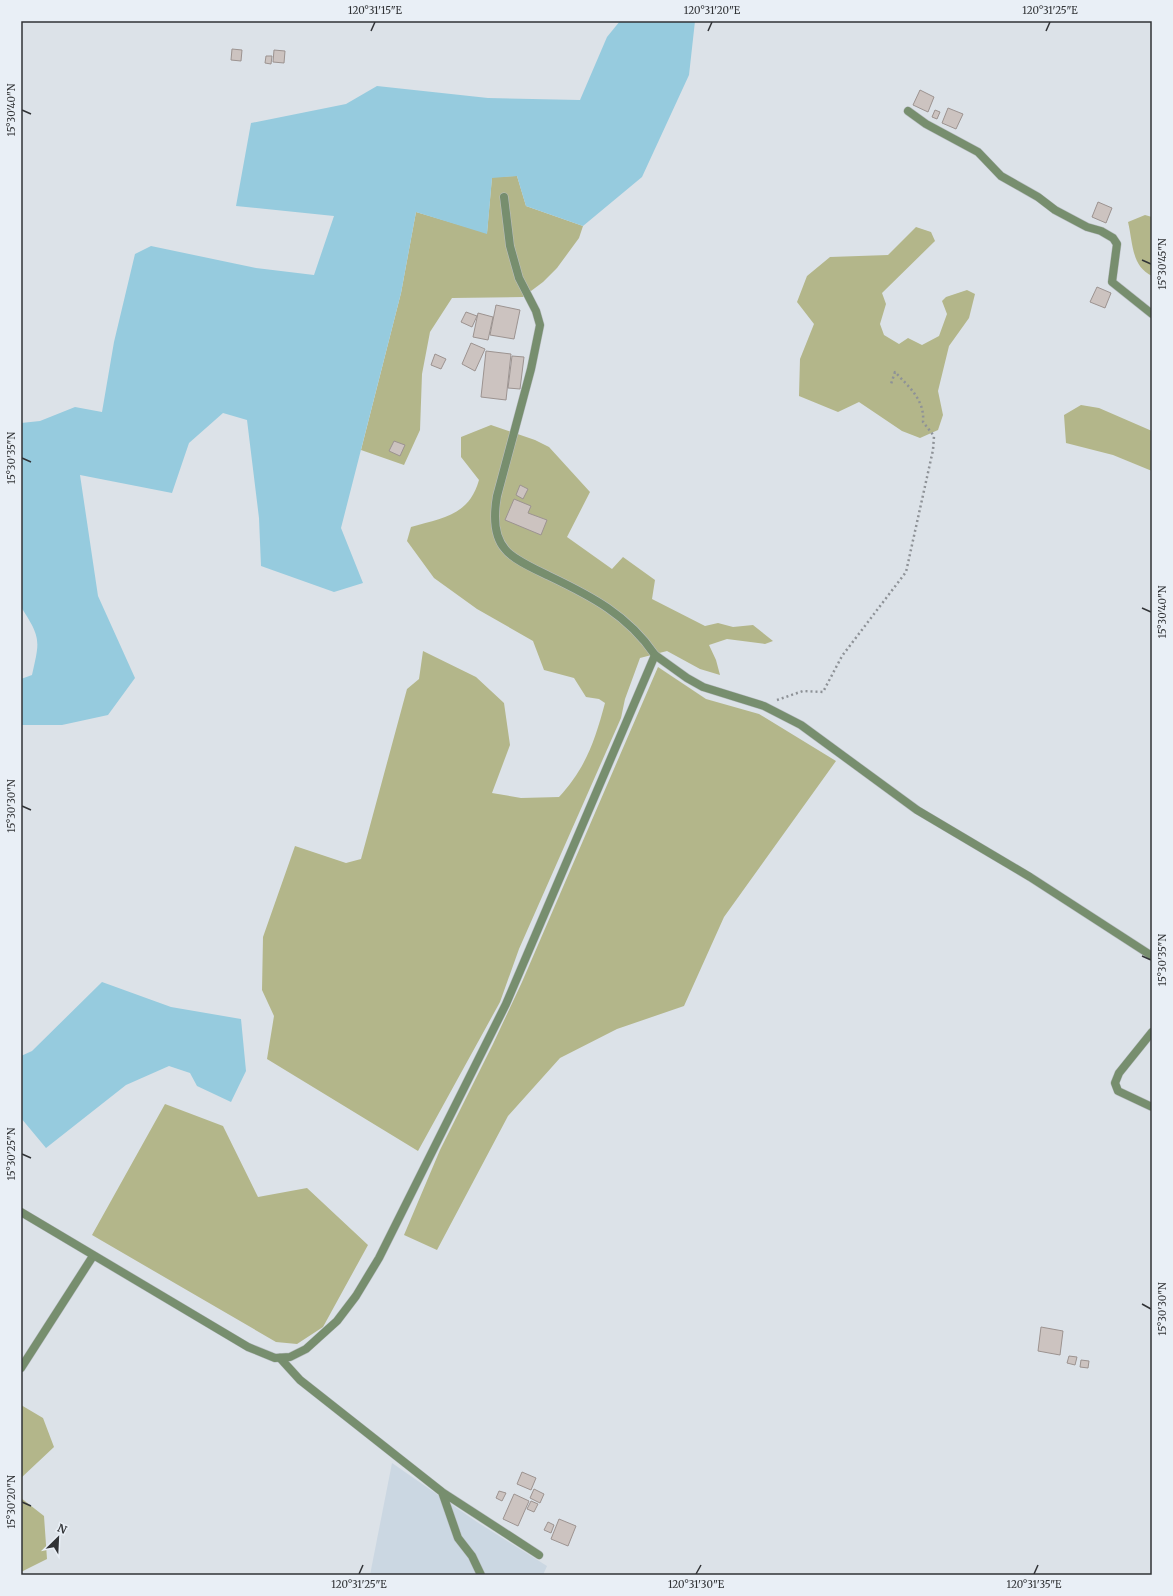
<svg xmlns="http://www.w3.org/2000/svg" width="1173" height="1596" font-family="Merriweather,serif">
  <rect width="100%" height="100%" fill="#dce2e8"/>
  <path fill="#cbd7e2" d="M392,1463L477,1522L547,1566L543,1575H370Z"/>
  <path fill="#b3b68a" d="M517,176L526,206L583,226L579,238L557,268L543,282L523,297L452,298L430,332L422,374L420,430L404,465L361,450L401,293L416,212L487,233L492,177Z
    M1145,215L1152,217V276C1131,266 1133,242 1128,222Z
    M916,227L931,232L935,241L882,293L886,304L880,324L884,335L899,344L908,338L922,345L939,336L947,314L942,301L946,297L967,290L975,294L969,318L949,346L938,391L943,415L938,430L920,438L902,431L859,402L838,412L799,396L800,359L814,324L797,302L807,276L830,257L888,255Z
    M1081,405L1099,408L1152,431V471L1113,455L1066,443L1064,415Z
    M491,425L535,440L549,447L590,492L567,537L612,569L623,557L655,580L652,599L705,626L718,623L733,627L753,625L773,641L765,644L727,639L709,645L716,660L720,675L700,669L667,651L640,658L625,699L621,718L519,949L500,1002L418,1151L267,1059L274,1016L262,990L263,937L295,846L346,863L361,859L407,689L419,679L423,651L476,677L504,703L510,745L492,793L521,798L559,797C586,768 595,740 605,703L599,699L586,697L574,678L544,670L533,641L477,609L434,578L407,541L411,527C442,518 469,516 479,480L461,457V437Z
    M658,667L706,699L759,714L836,761L724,917L684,1006L617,1029L560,1058L508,1116L437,1250L404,1235L440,1150L493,1044L522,982Z
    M165,1104L223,1126L258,1197L307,1188L368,1245L323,1327L297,1344L276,1342L92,1235Z
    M21,1405L43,1418L54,1447L21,1478Z
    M21,1498L44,1516L47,1559L21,1572L22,1575H21Z"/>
  <path fill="#96cbde" d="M620,21H695L689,75L642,177L583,226L526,206L517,176L492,178L487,234L416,212L401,293L341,528L363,583L334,592L261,566L259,518L247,420L223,413L189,443L172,493L80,475L98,596L135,678L108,715L62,725H21V679L32,675C40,640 41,638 21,607V423L40,421L75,407L102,412L114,342L135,254L151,246L256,268L314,275L334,216L236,206L251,123L346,104L377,86L488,98L580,100L607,37Z
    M102,982L171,1007L241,1019L246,1071L231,1102L197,1086L190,1073L169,1066L126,1085L46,1148L21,1118V1056L32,1051Z"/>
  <path fill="#ccc3c0" stroke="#9c9390" d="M232,49L242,50L241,61L231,60Z
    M274,50L285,51L284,63L273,62Z
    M266,56H272L271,64L265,63Z
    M920,90L934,97L928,112L913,105Z
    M948,108L963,114L956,129L942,123Z
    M935,110L940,112L937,119L932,117Z
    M1098,202L1112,208L1106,223L1092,217Z
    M1097,287L1111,293L1105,308L1090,302Z
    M496,305L520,310L514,339L490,335Z
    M466,312L477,316L472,327L461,322Z
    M478,313L493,317L488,340L473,337Z
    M471,343L485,349L475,371L462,364Z
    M486,351L511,354L506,400L481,397Z
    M435,354L446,359L441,369L431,365Z
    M512,356L524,357L520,389L508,388Z
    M394,441L405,445L400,456L389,451Z
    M520,485L528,489L523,499L516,495Z
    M514,499L531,506L528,513L547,520L541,535L505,520Z
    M1041,1327L1063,1331L1060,1355L1038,1351Z
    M1069,1356L1077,1357L1075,1365L1067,1363Z
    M1081,1360L1089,1361L1088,1368L1080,1367Z
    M522,1472L536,1478L531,1490L517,1484Z
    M534,1489L544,1494L540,1503L530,1498Z
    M499,1491L506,1493L502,1501L496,1498Z
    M514,1494L529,1501L518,1526L503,1519Z
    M531,1501L538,1504L534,1512L527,1509Z
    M559,1519L576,1526L568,1546L551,1539Z
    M548,1522L554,1525L551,1533L544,1530Z"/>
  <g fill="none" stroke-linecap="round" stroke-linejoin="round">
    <defs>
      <path id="minor" d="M908,111L926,124L978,152L1001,176L1038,197L1055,210L1087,227L1101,231L1113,238L1117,244L1112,282L1152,314
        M504,197L510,246L519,278L536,311L540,325L531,369L497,496C494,513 493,535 505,549C512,559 537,570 549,576C591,596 628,615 655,655
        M1152,1032L1119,1073L1115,1083L1118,1091L1152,1107
        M280,1358L300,1380L442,1492L539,1555
        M21,1368L93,1256
        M442,1492L458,1538L472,1556L481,1575"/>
      <path id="tertiary" d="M21,1212L248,1347L275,1358L290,1357L306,1349L337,1321L356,1296L379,1258L506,1004L655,655L687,678L703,687L764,706L801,725L917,810L1030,877L1152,956"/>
    </defs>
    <use href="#minor" stroke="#babfc4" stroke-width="9"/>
    <use href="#tertiary" stroke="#babfc4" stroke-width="9"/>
    <path stroke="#8e9297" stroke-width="2.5" stroke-dasharray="2 3" stroke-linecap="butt" d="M777,700L803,691L823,692L842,656L906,572L933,450L934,436L923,422C925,400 909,387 895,372L891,384"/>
    <use href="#minor" stroke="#778e6e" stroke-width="8"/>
    <use href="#tertiary" stroke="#778e6e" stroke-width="8"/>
  </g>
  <path fill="none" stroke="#313336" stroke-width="1.5" d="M371,31L375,22M708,31L712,22M1046,31L1050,22M22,110L31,114M1142,260L1151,264M22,458L31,462M1142,608L1151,612M22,806L31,810M1142,956L1151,960M22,1154L31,1158M1142,1304L1151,1309M22,1502L31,1506M359,1574L363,1565M696,1574L701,1565M1034,1574L1038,1565"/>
  <rect width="1173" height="1596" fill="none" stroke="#e9eff6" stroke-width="44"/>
  <g transform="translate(58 1538) rotate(24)" stroke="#e9eff6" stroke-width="3" paint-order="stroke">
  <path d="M0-3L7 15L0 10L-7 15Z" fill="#313336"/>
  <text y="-6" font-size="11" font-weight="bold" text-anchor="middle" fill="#313336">N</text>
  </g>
  <rect x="22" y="22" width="1129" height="1552" fill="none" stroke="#313336" stroke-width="1.5"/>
  <g font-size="10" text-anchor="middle" fill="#313336">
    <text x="375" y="14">120°31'15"E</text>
    <text x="712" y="14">120°31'20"E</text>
    <text x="1050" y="14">120°31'25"E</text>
    <text transform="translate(11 110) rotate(-90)" y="4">15°30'40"N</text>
    <text transform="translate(1162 264) rotate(-90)" y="4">15°30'45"N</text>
    <text transform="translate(11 458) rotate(-90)" y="4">15°30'35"N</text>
    <text transform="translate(1162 612) rotate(-90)" y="4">15°30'40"N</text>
    <text transform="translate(11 806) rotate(-90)" y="4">15°30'30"N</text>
    <text transform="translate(1162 960) rotate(-90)" y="4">15°30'35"N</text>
    <text transform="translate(11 1154) rotate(-90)" y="4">15°30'25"N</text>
    <text transform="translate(1162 1309) rotate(-90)" y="4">15°30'30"N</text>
    <text transform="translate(11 1502) rotate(-90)" y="4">15°30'20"N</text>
    <text x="359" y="1588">120°31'25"E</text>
    <text x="696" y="1588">120°31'30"E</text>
    <text x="1034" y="1588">120°31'35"E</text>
  </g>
</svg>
